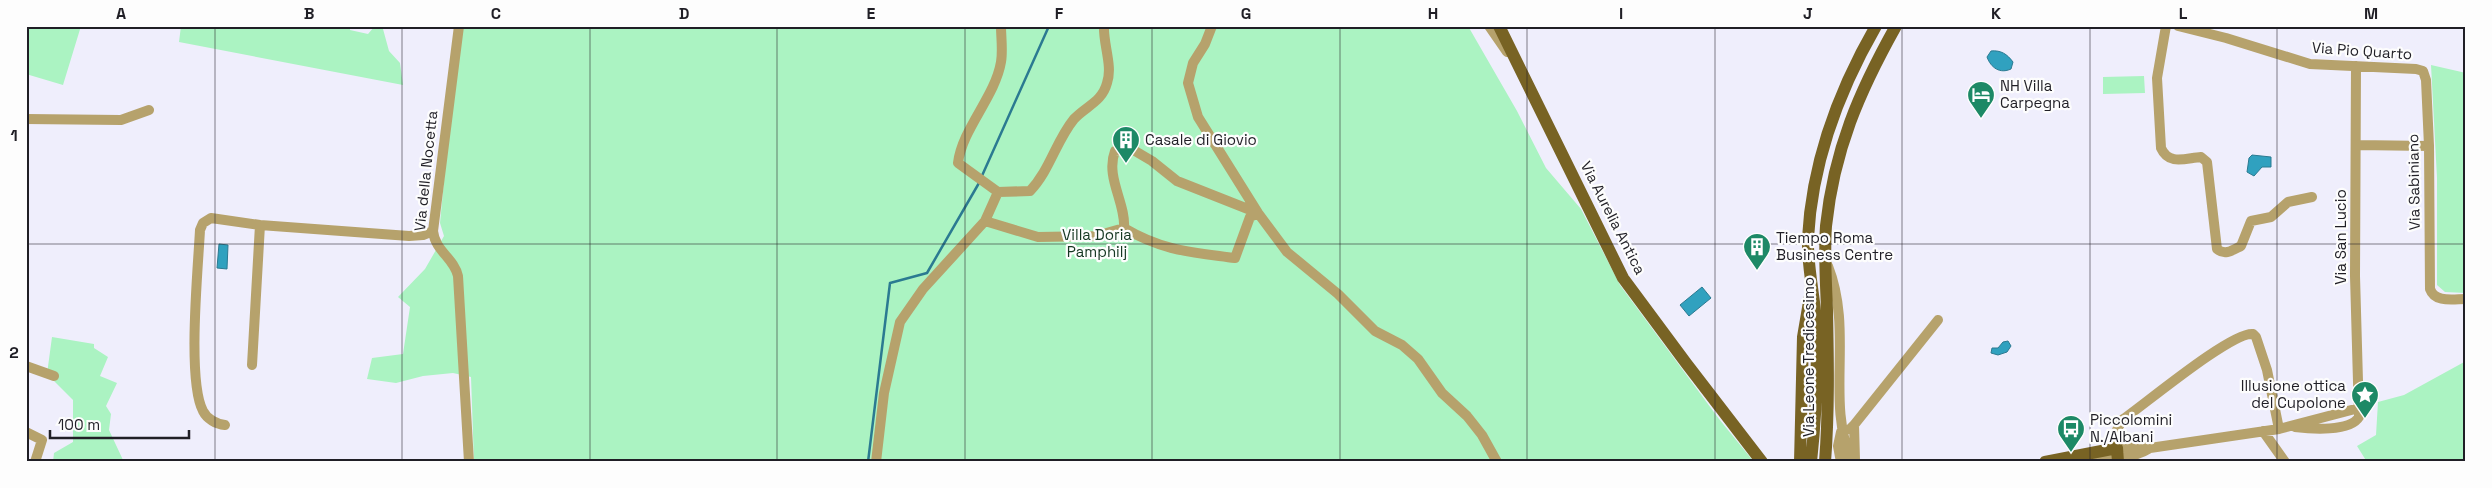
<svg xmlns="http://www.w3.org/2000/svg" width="2492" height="488" font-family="'Space Grotesk',sans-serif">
  <rect width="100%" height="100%" fill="#efeefc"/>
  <path fill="#abf3c2" d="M26,26H81L63,85L26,74Z
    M181,26H350V30L368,34L374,27L383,29L389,51L400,63L403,85L179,42Z
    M462,26H1468L1517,111L1546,168L1581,209L1620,285L1719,419L1754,462H474L471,377L453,373L423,376L396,383L367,379L372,358L403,354L410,307L398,297L425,269L444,236L440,223L452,97Z
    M2431,65L2466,73V293L2445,292L2437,285V178Z
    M2144,76L2145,93L2103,94V77Z
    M52,337L94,344V348L108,357L100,376L117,383L106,406L111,414L109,430L123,460L128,462H53L54,453L73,442V400L47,374Z
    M2466,361V462H2367L2357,446L2376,435L2378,402L2404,395Z"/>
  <path fill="#30a1bf" stroke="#2b7a91" d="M1991,51C2001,50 2007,54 2013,62L2011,69C2000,74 1991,68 1987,57Z
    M2252,155L2271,157V167H2262L2254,176L2247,172L2249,158Z
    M219,244L228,245L227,269L217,268Z
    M1702,287L1711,298L1689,316L1680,305Z
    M2008,341L2011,346L2007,352L1998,355L1991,353L1992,348H1998L2003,342Z"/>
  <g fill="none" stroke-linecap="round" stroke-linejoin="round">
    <path stroke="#2b7a91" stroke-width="2.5" d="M981,178L1049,26
      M868,462L890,283L927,273L979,183"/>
    <path stroke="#b6a26c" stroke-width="10" d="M459,26L433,231C435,251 454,258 458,276L469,462
      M1212,26L1205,44L1193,63L1188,83L1198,117L1258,213L1287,252L1338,294L1375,331L1402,345L1418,359L1442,393L1467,416L1482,435L1497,462
      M1489,26L1507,52
      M2166,26L2157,78L2161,148C2169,166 2186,158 2201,157L2207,162L2217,249C2225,256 2233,250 2241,246L2251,221L2271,217L2288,202L2312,197
      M2178,26L2226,38L2310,64L2416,69L2423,71L2426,80L2429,146L2430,289C2435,303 2453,299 2466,299
      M26,119L121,120L149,110
      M2357,145L2429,146
      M998,192L1030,191C1050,170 1056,141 1074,119C1086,106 1102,102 1107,83C1113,66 1103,44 1104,26
      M998,192L958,163C962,129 995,97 1001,62C1003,51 1001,37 1001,26
      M985,221L1038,237L1096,236L1124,228C1163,251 1191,252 1235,258L1250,217L1258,213
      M1124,228C1126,203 1105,177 1115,151L1130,148L1152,161L1177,181L1258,213
      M1828,266C1854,332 1825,401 1852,462
      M252,365L260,225
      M26,366L54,376
      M225,425C216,424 207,419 203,411C187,381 198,269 200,230L203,223L211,218L260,225L409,236L423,235L433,231
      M1854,425L1938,320
      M2295,427C2311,429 2350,432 2359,417L2355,276L2356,66
      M1850,429L1854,425L1855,460
      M2279,429L2267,370L2256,337L2253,334C2232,331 2144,405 2122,420L2117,430V448L2139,445L2150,448L2279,429L2359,408
      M2263,431L2285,462
      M26,432L42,440L35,462
      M1841,432L1838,446L1841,462
      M2081,456C2101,462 2133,459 2150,448
      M876,462L884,393L900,322L923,289L985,221L998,192"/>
    <path stroke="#786324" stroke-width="12" d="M1499,26L1623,278L1686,363L1762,462
      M1800,462L1803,337L1810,296
      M1811,462C1816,416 1818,367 1816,321C1814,293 1807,266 1808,238C1812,161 1838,92 1876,26
      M1825,462C1829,411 1828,360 1827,310C1826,282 1824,254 1826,226C1834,150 1859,92 1896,26
      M2045,462L2117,448L2118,462"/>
  </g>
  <path fill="none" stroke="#201f26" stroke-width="1" stroke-opacity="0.55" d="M215,26V462M402,26V462M590,26V462M777,26V462M965,26V462M1152,26V462M1340,26V462M1527,26V462M1715,26V462M1902,26V462M2090,26V462M2277,26V462M26,244H2466"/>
  <defs>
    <symbol id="hotel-pin" viewBox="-11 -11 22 30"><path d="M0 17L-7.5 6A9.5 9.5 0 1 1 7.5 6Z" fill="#1d8966" stroke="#fdfdfd"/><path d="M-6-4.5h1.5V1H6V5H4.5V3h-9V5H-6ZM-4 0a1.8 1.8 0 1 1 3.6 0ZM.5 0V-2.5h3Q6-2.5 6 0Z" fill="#fff"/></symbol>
    <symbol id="building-pin" viewBox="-11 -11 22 30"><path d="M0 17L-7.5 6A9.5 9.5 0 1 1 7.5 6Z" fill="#1d8966" stroke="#fdfdfd"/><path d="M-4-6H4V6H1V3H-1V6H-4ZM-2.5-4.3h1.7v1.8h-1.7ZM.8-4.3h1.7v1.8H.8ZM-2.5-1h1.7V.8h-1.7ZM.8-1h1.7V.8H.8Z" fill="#fff"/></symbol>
    <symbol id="sight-pin" viewBox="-11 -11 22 30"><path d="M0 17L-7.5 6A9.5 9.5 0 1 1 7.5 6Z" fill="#1d8966" stroke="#fdfdfd"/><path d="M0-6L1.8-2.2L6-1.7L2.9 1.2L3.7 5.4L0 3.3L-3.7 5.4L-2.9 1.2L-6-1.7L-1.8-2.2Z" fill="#fff"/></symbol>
    <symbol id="bus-pin" viewBox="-11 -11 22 30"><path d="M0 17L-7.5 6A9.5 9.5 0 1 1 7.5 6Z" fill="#1d8966" stroke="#fdfdfd"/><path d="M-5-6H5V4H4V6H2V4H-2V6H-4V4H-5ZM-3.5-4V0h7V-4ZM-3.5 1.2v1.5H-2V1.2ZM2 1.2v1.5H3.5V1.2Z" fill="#fff"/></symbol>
  </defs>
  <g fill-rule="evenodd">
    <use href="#hotel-pin" x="1965" y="79" width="32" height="43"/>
    <use href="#building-pin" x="1110" y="124" width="32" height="43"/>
    <use href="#building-pin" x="1741" y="231" width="32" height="43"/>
    <use href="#sight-pin" x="2349" y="379" width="32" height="43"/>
    <use href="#bus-pin" x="2055" y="413" width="32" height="43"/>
  </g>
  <g text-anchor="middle" stroke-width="4.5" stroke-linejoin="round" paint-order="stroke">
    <g font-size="15" fill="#201f26" stroke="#fdfdfd">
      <text transform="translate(2362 51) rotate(4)" y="5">Via Pio Quarto</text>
      <text transform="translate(426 171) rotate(-84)" y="5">Via della Nocetta</text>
      <text transform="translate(2414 182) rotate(-91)" y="5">Via Sabiniano</text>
      <text transform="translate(1613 218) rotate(63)" y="5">Via Aurelia Antica</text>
      <text transform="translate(2341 237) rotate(-90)" y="5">Via San Lucio</text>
      <text transform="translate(1809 357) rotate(-90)" y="5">Via Leone Tredicesimo</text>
    </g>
    <g font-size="15" fill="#201f26" stroke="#fdfdfd" text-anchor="start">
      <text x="2000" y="91">NH Villa<tspan x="2000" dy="17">Carpegna</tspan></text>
      <text x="1145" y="145">Casale di Giovio</text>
      <text x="1776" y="243">Tiempo Roma<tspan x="1776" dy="17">Business Centre</tspan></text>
      <text x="2346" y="391" text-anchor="end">Illusione ottica<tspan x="2346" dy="17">del Cupolone</tspan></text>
      <text x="2090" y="425">Piccolomini<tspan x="2090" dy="17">N./Albani</tspan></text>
    </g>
    <g font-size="15" fill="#153722" stroke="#fdfdfd">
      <text x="1097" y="240">Villa Doria<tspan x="1097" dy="17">Pamphilj</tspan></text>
    </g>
  </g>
  <rect width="2492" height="488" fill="none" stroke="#fdfdfd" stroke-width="55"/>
  <path d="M50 430v8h139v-8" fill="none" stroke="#201f26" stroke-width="2.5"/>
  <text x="58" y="430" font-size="15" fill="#201f26" stroke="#fdfdfd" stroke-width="4" paint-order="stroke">100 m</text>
  <rect x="28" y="28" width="2436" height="432" fill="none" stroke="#201f26" stroke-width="2"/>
  <g font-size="16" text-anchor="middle" font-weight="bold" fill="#201f26">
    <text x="121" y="19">A</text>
    <text x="309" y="19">B</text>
    <text x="496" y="19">C</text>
    <text x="684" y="19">D</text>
    <text x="871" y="19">E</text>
    <text x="1059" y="19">F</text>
    <text x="1246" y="19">G</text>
    <text x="1433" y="19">H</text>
    <text x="1621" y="19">I</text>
    <text x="1808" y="19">J</text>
    <text x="1996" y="19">K</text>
    <text x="2183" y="19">L</text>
    <text x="2371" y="19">M</text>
    <text x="14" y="141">1</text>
    <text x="14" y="358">2</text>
  </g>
</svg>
